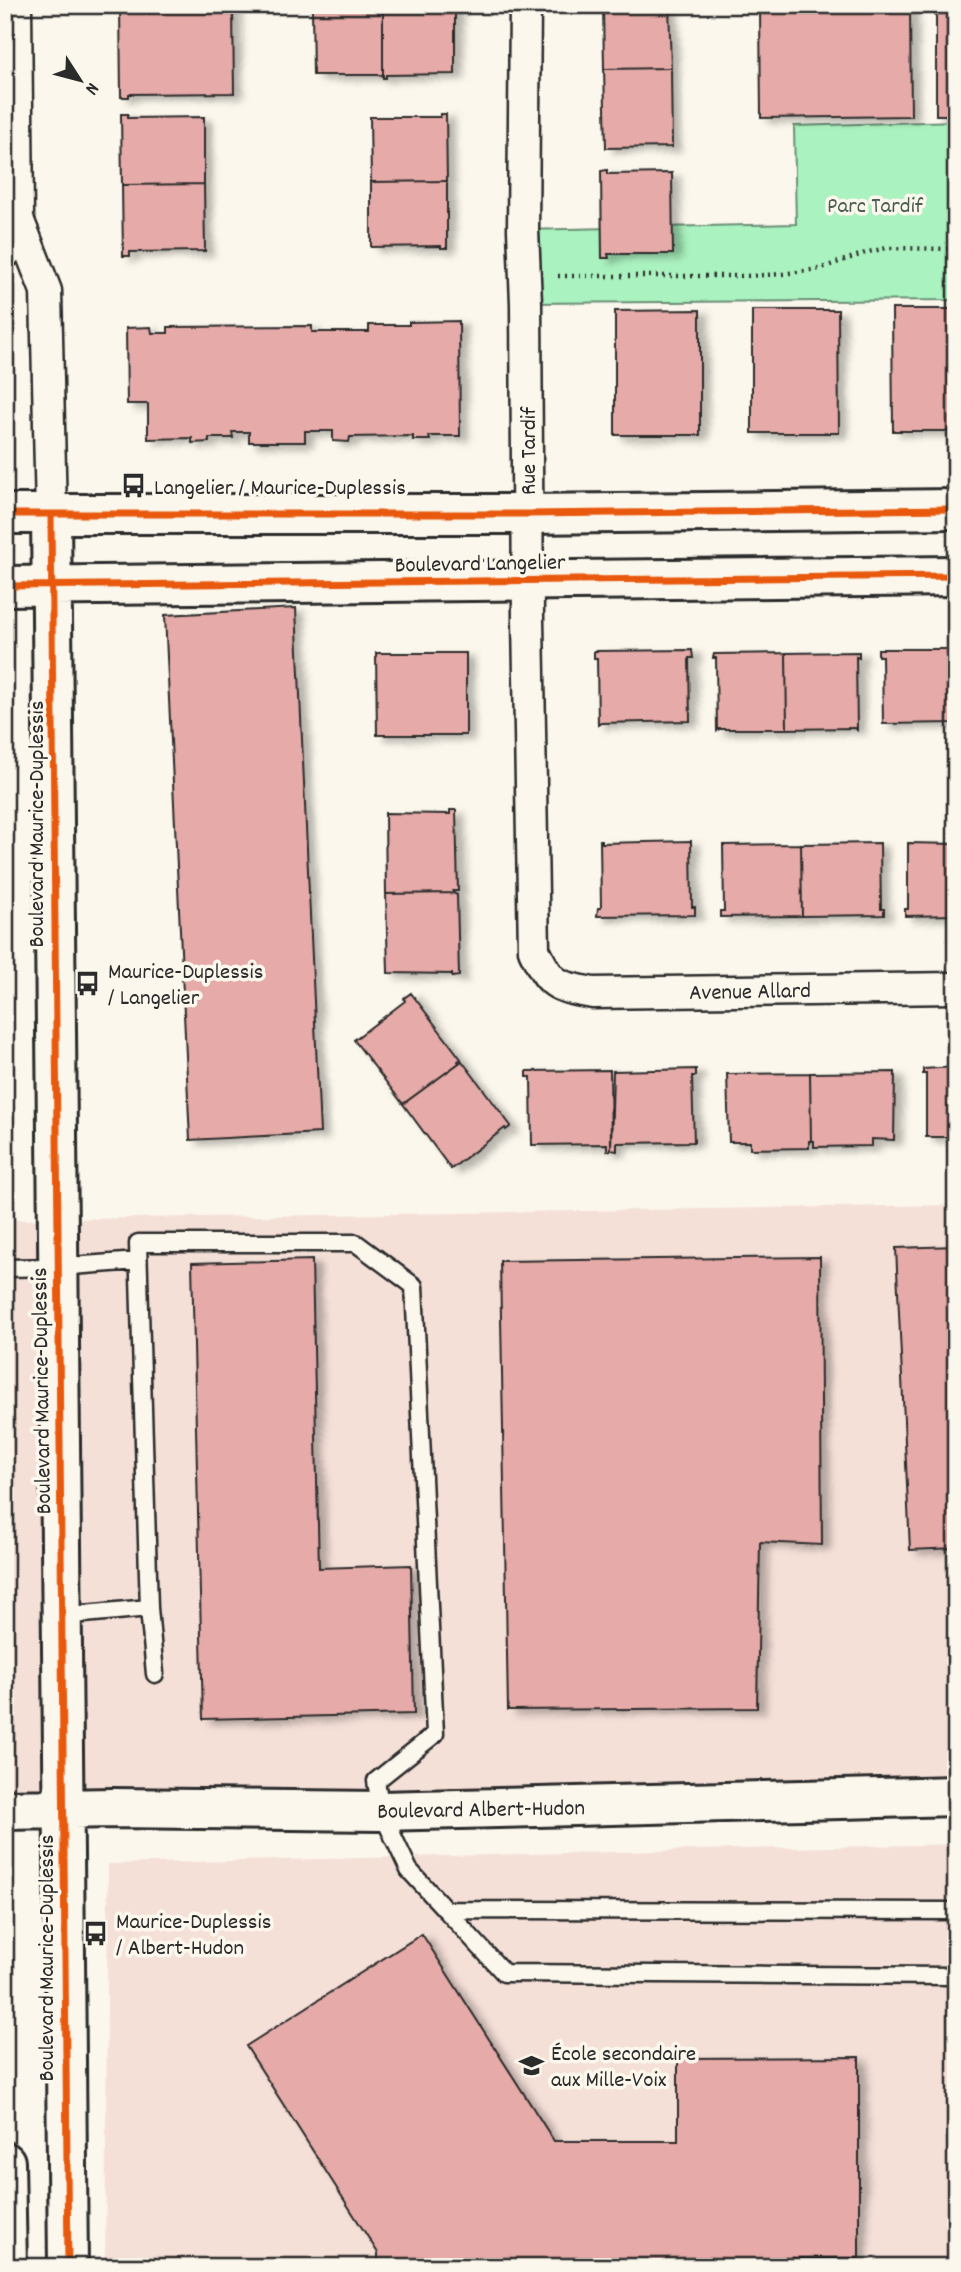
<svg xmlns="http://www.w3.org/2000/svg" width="961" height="2272" font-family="Dekko,sans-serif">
  <defs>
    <filter id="shadow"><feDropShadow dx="8" dy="4.5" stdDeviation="3.5" flood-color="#0004"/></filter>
  </defs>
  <rect width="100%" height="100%" fill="#fbf7ec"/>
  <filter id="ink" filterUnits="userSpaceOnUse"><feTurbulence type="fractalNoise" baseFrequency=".0143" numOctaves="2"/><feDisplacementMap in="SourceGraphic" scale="14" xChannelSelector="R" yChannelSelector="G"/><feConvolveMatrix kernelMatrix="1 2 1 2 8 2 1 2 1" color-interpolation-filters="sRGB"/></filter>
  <g filter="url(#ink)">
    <path fill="#f5e0d8" d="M956,1205V1794L5,1810V1220Z
      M956,1844V2267H105L108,1864Z"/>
    <path fill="#aaf2bf" stroke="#6a8e75" stroke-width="2" d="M956,121V300L526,303L523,230L796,224L794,126Z"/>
    <path fill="#e6aba8" stroke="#2b2b2b" stroke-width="2" filter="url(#shadow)" d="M120,5H233L234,93L129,94V97H121Z
      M309,5H383V78L382,75H313L312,8H309Z
      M383,5H458V8H455V74L386,75V78H383Z
      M603,5H669L671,68L604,69Z
      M910,6L911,116L761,118L760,9Z
      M936,8H956V115H936Z
      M671,68L672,147L606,148L604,69Z
      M121,114H128V118L204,117V184L122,185Z
      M440,114H446L447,181L371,182L370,117H440Z
      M607,170V174L672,173L673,254H608L609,258H602L601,171Z
      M447,181V248H441V246L371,247V182Z
      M204,184L205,251L130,252V256H123L122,185Z
      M892,309H956V431H893Z
      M700,310V435H615V311Z
      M752,310H838L839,433H752Z
      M459,321L460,436H429L430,440H413V436L350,437L349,442L333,441V431H305V442H249V432H232L233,438H209V442L192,443V438L148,439V404H127L126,328L151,327L152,333H168V327L312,326V332H369V325H409V322Z
      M296,608L320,1133L190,1140L165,615Z
      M878,649H956V723L883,724L882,656H878Z
      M692,650L693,658H689L690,721L601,723L598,725L597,659H594V651Z
      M859,652V658L856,657L857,730L855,728L787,729L786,653Z
      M376,653H466V735H377Z
      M786,653L787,729H719L717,731L716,658H713L714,654Z
      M450,810H456L458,891H453V893L386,894L385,813L450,814Z
      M600,840H602V843L691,841L692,907H695V915L597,916L598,908H601Z
      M880,843L881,909H884V915L802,916L801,844Z
      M908,843L956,844V915L905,916V909H908Z
      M801,844L802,916L720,917V911H724L723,845Z
      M453,893L457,895L459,976L452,977V974L388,973L386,894Z
      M411,993L461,1059L458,1061L459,1063L403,1104L354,1040L405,1001L404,998Z
      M462,1061L511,1126L506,1130L505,1128L451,1169L403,1104Z
      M956,1067V1137H926V1074H923V1069Z
      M696,1069V1076H692L694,1142L617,1143V1151L611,1150L613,1071Z
      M610,1070L611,1150L607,1151V1144L532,1145L531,1077H527V1071Z
      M895,1072L894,1140L872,1139V1146L814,1147V1141H811L810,1073Z
      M810,1073L811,1141H809V1148L750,1149V1142H729L727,1074Z
      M956,1246V1548L910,1550L896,1248Z
      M820,1257L822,1545L760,1542L757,1708L508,1710L500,1261Z
      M312,1260L319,1568L411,1565L414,1714L203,1719L192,1263Z
      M422,1934L554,2141H678V2058L859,2057V2258H790V2267H378V2253L246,2046Z"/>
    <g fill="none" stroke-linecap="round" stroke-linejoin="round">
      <defs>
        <path id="lane" d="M5,1268L58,1267L138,1261
          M149,1608L155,1674
          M62,1616L149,1608L138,1243H356L414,1286L435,1734L376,1781L381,1811L409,1870L446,1910
          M956,1911L446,1910L504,1973L956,1976"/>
        <path id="street" d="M525,5L523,230L526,303L528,620L534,950C551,985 554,986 593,993L956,988
          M18,219L46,291L51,515
          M5,253L18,219L16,5"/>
        <path id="secondary" d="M5,514H527L956,509
          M51,515L68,2267
          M5,586L956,576
          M5,1810L113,1808L381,1811L956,1796
          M5,2162L7,2267"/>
      </defs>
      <use href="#lane" stroke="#2b2b2b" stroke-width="21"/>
      <use href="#street" stroke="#2b2b2b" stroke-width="35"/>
      <use href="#secondary" stroke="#2b2b2b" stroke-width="44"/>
      <path stroke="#2b2b2b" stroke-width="4.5" stroke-dasharray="2 5" stroke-linecap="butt" d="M558,276H746L782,274L819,269L868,252L887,248L956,249"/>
      <use href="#lane" stroke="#fbf7ec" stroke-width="16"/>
      <use href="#street" stroke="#fbf7ec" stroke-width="30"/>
      <use href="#secondary" stroke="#fbf7ec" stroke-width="38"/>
      <defs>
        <path id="cycleway" d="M5,514H527L956,509
          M51,515L68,2267
          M5,586L956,576
          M5,2162L7,2267"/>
      </defs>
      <use href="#cycleway" stroke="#fbf7ec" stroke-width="11"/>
      <use href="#cycleway" stroke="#e8590c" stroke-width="7"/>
    </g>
  </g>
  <defs>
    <symbol id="bus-bare" viewBox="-9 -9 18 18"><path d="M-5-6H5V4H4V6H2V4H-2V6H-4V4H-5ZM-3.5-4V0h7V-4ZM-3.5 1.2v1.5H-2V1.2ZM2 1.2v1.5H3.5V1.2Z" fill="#2b2b2b" stroke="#fbf7ec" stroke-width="2.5" paint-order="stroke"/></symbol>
    <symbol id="school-bare" viewBox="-9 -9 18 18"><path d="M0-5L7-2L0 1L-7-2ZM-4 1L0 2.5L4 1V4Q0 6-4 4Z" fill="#2b2b2b" stroke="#fbf7ec" stroke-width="2.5" paint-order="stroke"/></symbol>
  </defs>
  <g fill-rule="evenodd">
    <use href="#bus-bare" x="116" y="468" width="35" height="35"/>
    <use href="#bus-bare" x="70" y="966" width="35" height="35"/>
    <use href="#bus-bare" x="78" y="1916" width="35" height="35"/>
    <use href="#school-bare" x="514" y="2048" width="35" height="35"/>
  </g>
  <g text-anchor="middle" stroke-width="7" stroke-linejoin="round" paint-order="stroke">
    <g font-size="23" fill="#4b5d50" stroke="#fbf7ec">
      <text x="875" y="212">Parc Tardif</text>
    </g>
    <g font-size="23" fill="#2b2b2b" stroke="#fbf7ec">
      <text transform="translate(527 451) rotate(-90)" y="8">Rue Tardif</text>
      <text transform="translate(480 562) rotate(-1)" y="8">Boulevard Langelier</text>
      <text transform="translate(35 824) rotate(-90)" y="8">Boulevard Maurice-Duplessis</text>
      <text transform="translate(750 990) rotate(-1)" y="8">Avenue Allard</text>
      <text transform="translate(40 1391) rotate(-91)" y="8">Boulevard Maurice-Duplessis</text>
      <text transform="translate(481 1808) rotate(-1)" y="8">Boulevard Albert-Hudon</text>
      <text transform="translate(45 1958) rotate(-90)" y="8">Boulevard Maurice-Duplessis</text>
    </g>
    <g font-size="23" fill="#2b2b2b" stroke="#fbf7ec" text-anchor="start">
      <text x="154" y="494">Langelier / Maurice-Duplessis</text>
      <text x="108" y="978">Maurice-Duplessis<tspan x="108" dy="26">/ Langelier</tspan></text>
      <text x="116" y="1928">Maurice-Duplessis<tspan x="116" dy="26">/ Albert-Hudon</tspan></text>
      <text x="551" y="2060">École secondaire<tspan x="551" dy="26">aux Mille-Voix</tspan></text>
    </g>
  </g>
  <rect width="961" height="2272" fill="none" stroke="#fbf7ec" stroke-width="28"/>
  <rect x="14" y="14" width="933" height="2244" fill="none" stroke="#2b2b2b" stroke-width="2.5" filter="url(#ink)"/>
  <g transform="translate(80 80) rotate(126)" stroke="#fbf7ec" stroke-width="5" paint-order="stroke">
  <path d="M0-5L12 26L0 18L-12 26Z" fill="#2b2b2b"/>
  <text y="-10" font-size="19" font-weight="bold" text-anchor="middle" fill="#2b2b2b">N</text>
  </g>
</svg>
